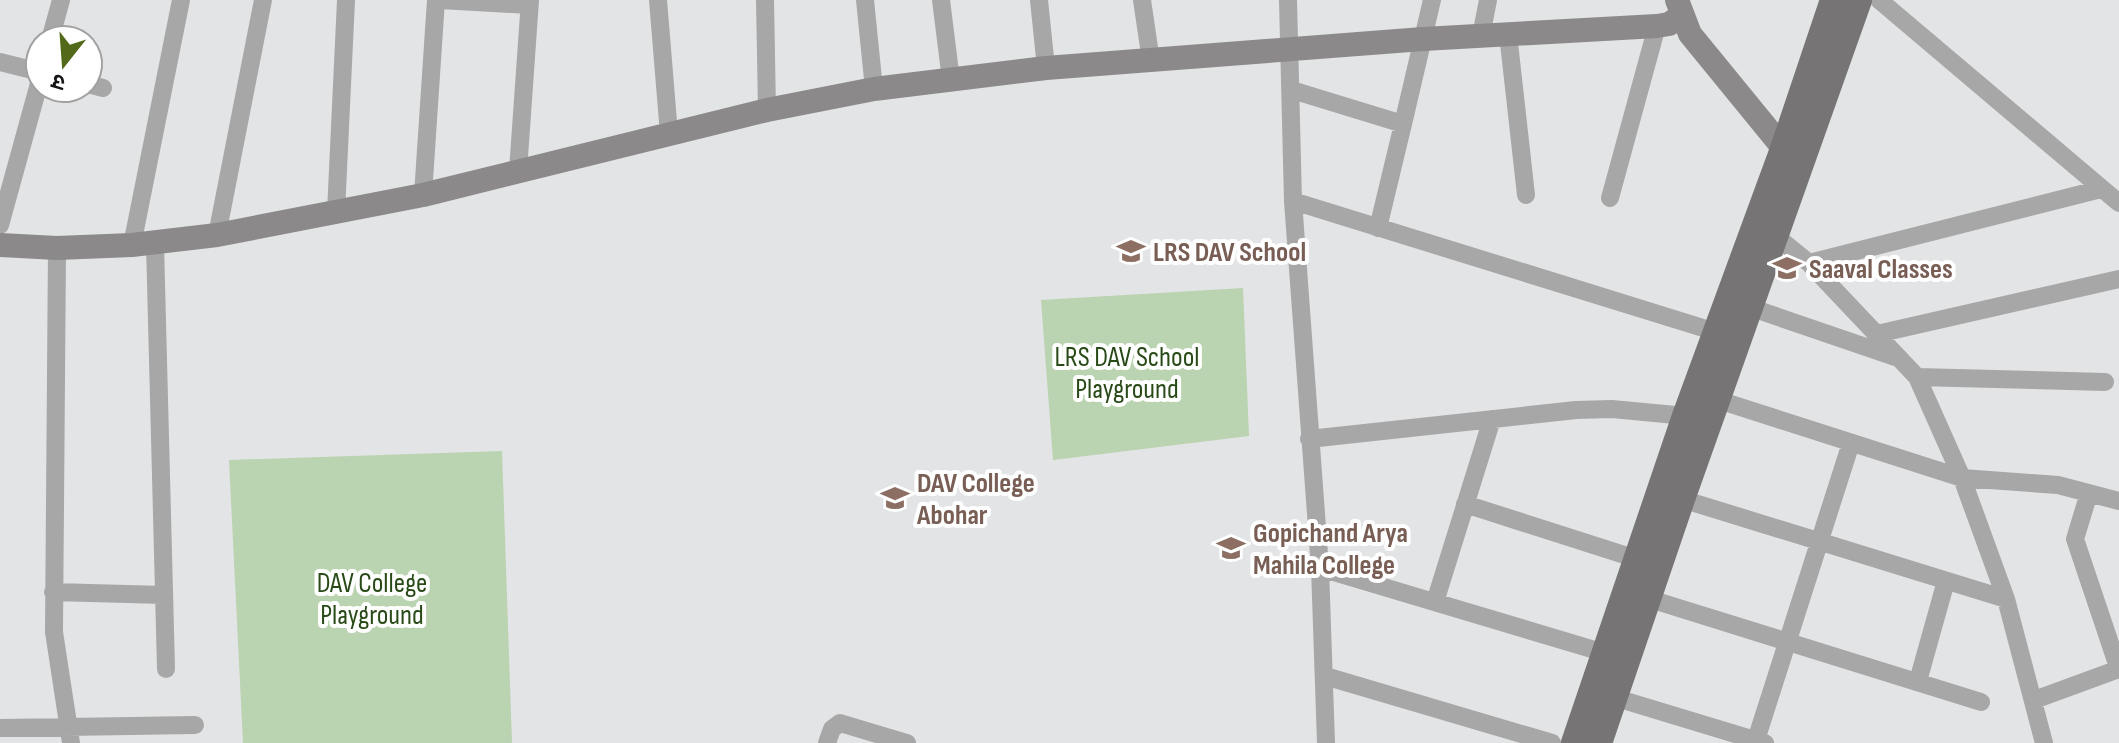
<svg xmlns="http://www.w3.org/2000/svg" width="2119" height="743" font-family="'Sofia Sans Condensed','Noto Sans Devanagari',sans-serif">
  <rect width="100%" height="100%" fill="#e3e4e5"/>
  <path fill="#bad3b0" d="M1243,288L1249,436L1053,460L1041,300Z
    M502,451L512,743H243L229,460Z"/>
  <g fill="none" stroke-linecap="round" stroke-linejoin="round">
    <path stroke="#a8a7a7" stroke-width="18" d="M440,0L529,5
      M658,0L669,134
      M765,0L767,110
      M865,0L874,89
      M941,0L951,80
      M1039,0L1046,68
      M1142,0L1151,61
      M1288,0L1293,201L1320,568L1326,743
      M1879,0L2119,203
      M1508,34L1526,195
      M1481,36L1488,0
      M50,40L61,0
      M0,62L40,72
      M88,84L103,88
      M1292,90L1403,124L1432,0
      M518,171L530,0
      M423,195L436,0
      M1610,198L1657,26
      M1293,201L1716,332
      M336,212L346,0
      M0,225L40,80
      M1378,228L1403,124
      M1767,229L1809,263L1917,377L1962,478L2006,599L2044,743
      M217,235L263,0
      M155,244L166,669
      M132,245L181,0
      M57,248L54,632L71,743
      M1809,263L2101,189
      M1749,307L1898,358
      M1877,334L2119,279
      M1917,377L2105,382
      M1709,397L1962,478L2058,485L2119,501
      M1309,439L1576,410L1612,409L1686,416
      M2089,493L2075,539L2119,670
      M1672,496L2006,599
      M1465,504L1637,559
      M1320,568L1605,653
      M53,592L164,595
      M1637,595L1981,702
      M1435,602L1492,419
      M1325,676L1552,743
      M1918,681L1946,581
      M1603,694L1765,743
      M2034,700L2119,669
      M0,728L195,725
      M1756,740L1851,443
      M827,743L832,729L840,723L907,743"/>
    <path stroke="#8b8989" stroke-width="24" d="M1677,0L1690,34L1784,149
      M0,245L57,248L132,245L217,235L423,195L767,110L874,89L1046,68L1423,39L1657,26L1669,24L1681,16"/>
    <path stroke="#767474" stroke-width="28" d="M1575,743L1686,416L1784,149L1834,0
      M1598,743L1681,499L1858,0"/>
  </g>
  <defs>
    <symbol id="school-bare" viewBox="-9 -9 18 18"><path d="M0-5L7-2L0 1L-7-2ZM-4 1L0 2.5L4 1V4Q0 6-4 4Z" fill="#8d6e63" stroke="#fff" stroke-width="2.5" paint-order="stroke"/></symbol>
    <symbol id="university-bare" viewBox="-9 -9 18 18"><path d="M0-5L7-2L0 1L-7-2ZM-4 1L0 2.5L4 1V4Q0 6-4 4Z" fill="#8d6e63" stroke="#fff" stroke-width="2.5" paint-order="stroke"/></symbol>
  </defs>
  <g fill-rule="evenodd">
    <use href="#school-bare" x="1111" y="231" width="40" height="40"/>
    <use href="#school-bare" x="1767" y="248" width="40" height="40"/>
    <use href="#university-bare" x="875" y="478" width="40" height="40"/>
    <use href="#university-bare" x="1211" y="528" width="40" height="40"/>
  </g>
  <g text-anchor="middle" stroke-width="8" stroke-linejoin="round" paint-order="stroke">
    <g font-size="28" font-weight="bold" fill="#785e54" stroke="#fff" text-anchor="start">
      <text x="1153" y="261">LRS DAV School</text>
      <text x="1809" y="278">Saaval Classes</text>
      <text x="917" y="492">DAV College<tspan x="917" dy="32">Abohar</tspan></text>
      <text x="1253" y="542">Gopichand Arya<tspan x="1253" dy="32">Mahila College</tspan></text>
    </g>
    <g font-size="28" fill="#284a17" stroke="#fff">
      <text x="1127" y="366">LRS DAV School<tspan x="1127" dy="32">Playground</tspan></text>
      <text x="372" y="592">DAV College<tspan x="372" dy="32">Playground</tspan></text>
    </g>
  </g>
  <g transform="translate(64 64) rotate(197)"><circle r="38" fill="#ffffff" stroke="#a1a1a1" stroke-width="2"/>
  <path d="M0-6L14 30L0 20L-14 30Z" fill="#516919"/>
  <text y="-12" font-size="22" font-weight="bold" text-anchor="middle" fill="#141515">उ</text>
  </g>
</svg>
